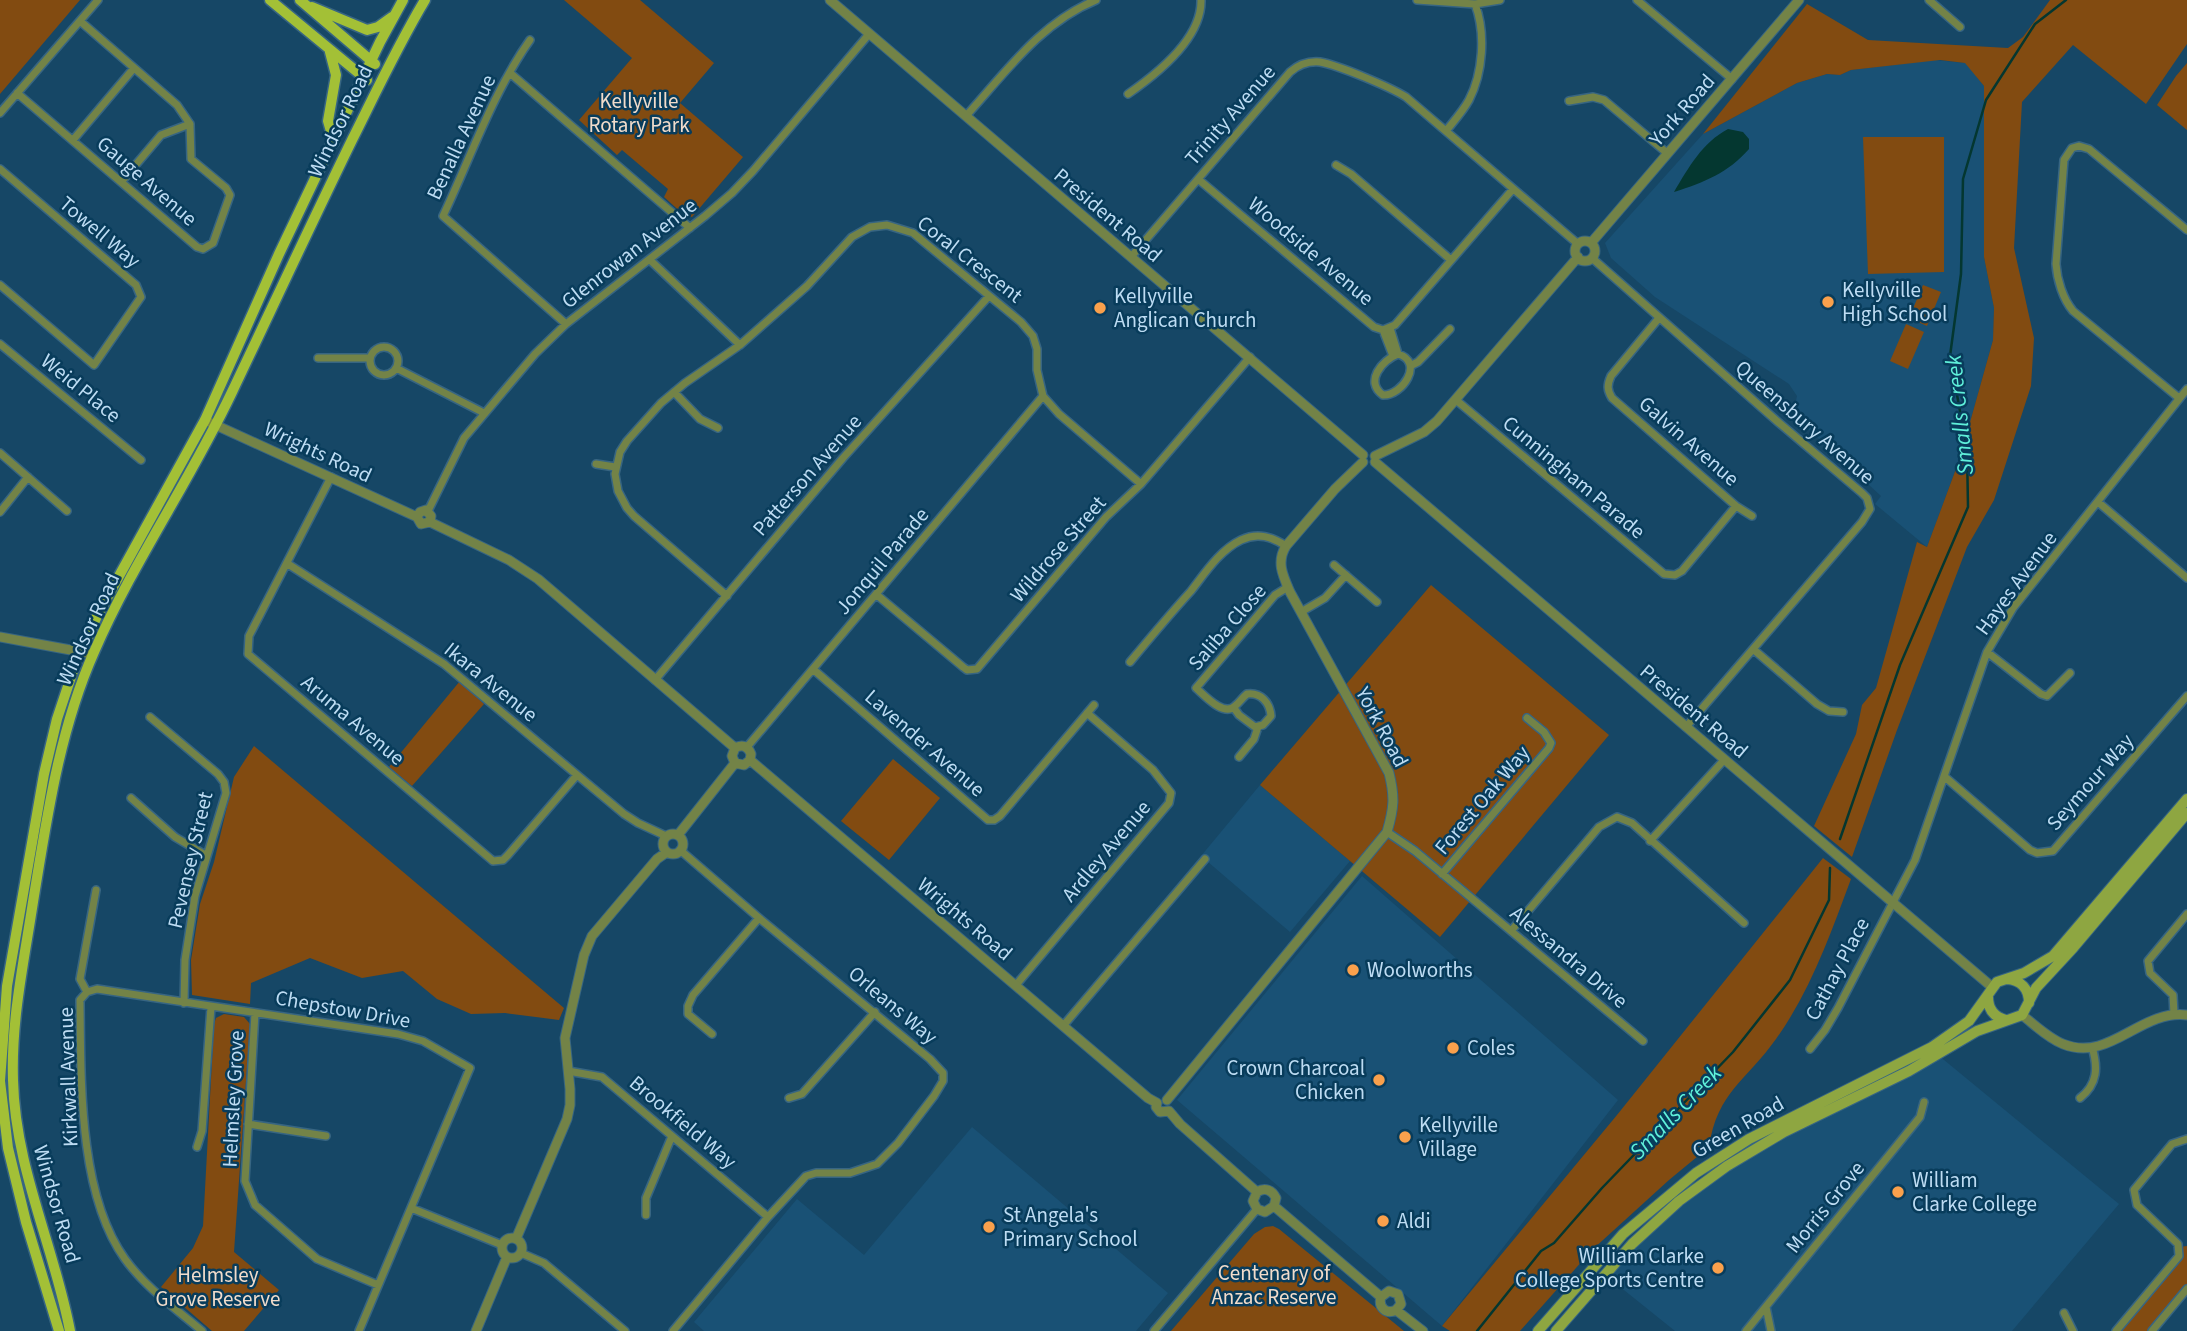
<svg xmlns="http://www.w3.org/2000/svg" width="2187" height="1331" font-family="'Source Sans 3',sans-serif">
  <rect width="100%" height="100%" fill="#164766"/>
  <path fill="#195175" d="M1935,60L1966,63L1984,86V257L1994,308L1993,340L1960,458L1927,547L1875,504L1881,496L1793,415L1797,396L1789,384L1655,297L1611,258L1605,243L1703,134L1797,83L1827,74L1840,75L1851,70Z
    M1260,785L1350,861L1290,932L1201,856Z
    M1362,876L1618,1100L1442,1326L1177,1100Z
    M1938,1055L2119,1204L2012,1331H1675L1604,1274L1727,1166Z
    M972,1127L1168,1293L1136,1331H704L694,1322L797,1199L864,1255Z"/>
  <path fill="#824b11" d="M0,0H80L0,94Z
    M564,0H640L714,63L680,103L743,157L692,217L684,215L664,197L668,189L622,150L617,155L579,120L632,58Z
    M2050,0H2187V44L2146,104L2073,45L2022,102L2014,248L2034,338L2031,386L1994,500L1967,547L1897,730L1852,857L1814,826L1856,734L1862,705L1876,688L1917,542L1927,547L1960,458L1993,340L1994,308L1984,257V86L1965,63L1940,60L1851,70L1840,75L1827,74L1797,83L1703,134L1807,4L1868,40L2008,48L2023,37Z
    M2187,63V130L2157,105L2176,76Z
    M1863,137H1944V272L1868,274Z
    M1923,285L1941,292L1927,326L1909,318Z
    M1906,324L1924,332L1908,369L1890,361Z
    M1431,585L1609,735L1440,937L1260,785Z
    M460,681L484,704L412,786L389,767Z
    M254,746L564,1008L559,1020L505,1013L471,1014L437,999L403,971L362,978L310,958L251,983L250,1004L192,995L191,960L200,904L214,862L234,777Z
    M893,759L940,798L889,860L841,821Z
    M1823,858L1851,879C1830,935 1811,990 1776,1039C1747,1080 1717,1092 1709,1147L1669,1180L1592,1250L1520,1331H1450L1442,1326L1617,1115Z
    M224,1014L244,1017L250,1024L234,1252L279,1290L244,1331H212L161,1287L193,1248L203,1226L214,1024L216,1018Z
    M1273,1226L1279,1229L1404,1331H1171L1254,1234L1265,1227Z
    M2187,1246V1289L2152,1331H2116L2172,1266L2180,1247Z"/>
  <path fill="#043730" d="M1728,129L1743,132L1749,139V149C1728,173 1705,182 1674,192C1689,167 1702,143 1728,129Z"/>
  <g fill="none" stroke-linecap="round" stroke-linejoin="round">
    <path stroke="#043730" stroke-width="2.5" d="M1840,839L1900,665L1968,507L1967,450L1950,356L1961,274L1963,179L1986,100L2035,24L2066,0
      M1477,1331L1541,1251L1554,1243L1602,1188L1733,1052L1790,980L1829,900L1830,868"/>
    <defs>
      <path id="minor" d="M1417,0L1475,4L1500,0
        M1637,0L1732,79
        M1929,0L1960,27
        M80,21L177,105L190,124
        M530,40C493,92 470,159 443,216L566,324
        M510,73L690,228
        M17,93L197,247L203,249L213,243L230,195L226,188L191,159L190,124
        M1128,94C1157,74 1202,38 1201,0
        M1569,101L1593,97L1604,100L1667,153
        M0,113L98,0
        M966,116C1006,72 1040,23 1096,0
        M1446,131C1454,121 1463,111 1469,100C1483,73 1486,33 1475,4
        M73,140L134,68
        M1336,165L1351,174L1451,260
        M0,169L136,285L141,297L94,365L0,285
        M1198,179L1374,327L1383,330L1395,325L1513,189
        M122,181L161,135L190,124
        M1131,257L1290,72C1298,65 1309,61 1320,62C1338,65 1390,87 1406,97L1578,244
        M1592,258L1778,422L1862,493L1867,498L1870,509L1862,522L1686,727
        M650,260L740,345
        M1659,318L1611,376C1607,385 1607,390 1612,398L1736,506L1752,516
        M1390,328L1398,354
        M1383,330L1393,356
        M0,344L141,460
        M370 361a14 14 0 1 1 28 0a14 14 0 1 1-28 0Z
        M1398,354C1425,362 1402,396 1383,395C1364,382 1382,360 1398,354Z
        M318,358H370
        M1412,365L1418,362L1450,329
        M396,368L484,413
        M674,392L700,419L718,428
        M2179,398L2073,311C2063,299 2057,280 2056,264L2064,160L2072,148L2079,146L2089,149L2187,230
        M1456,400L1664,574L1675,575L1682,571L1736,506
        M0,453L67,511
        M596,464L615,467
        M331,477L249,636L248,654L493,861L503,860L508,855L577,775
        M2098,502L2187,578
        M428,511L464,438L535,354L566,324L705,216L732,193L753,171L869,34
        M0,512L28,477
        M288,564L444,664L624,814L638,823L666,836
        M1334,565L1377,602
        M877,595L963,667L967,670L977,669L1106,517L1141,484L1250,357
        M727,596L634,516L627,508L618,491L615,474L620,452L627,441L661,403L685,383L740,345L807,286L852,237L870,227L887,225L913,233L1021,322L1033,336L1037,349V370L1043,396L1059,414L1141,484
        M1301,612L1325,598L1346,575
        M1753,649L1817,704L1829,711L1843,712
        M1987,652L2041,694L2047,696L2070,673
        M1130,662C1150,638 1170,614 1191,591C1205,573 1220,550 1241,540C1258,532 1272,537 1286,546
        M814,670L988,820H994L1000,816L1094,705
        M655,680L843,458L989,296
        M1234,708L1239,715L1255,727L1263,725L1271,716C1270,703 1261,692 1247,694C1242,698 1240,702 1235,706C1224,717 1205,696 1196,688L1275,595L1288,587
        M150,717L218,774L224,782L226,793L195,896L185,960L184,1003
        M747,747L1043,396
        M1239,757L1254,739L1258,727
        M1945,777L2030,850L2037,853L2053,851L2187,696
        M131,798L175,837L207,856
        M1387,832L1415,851L1643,1041
        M1650,841L1724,760
        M1442,874L1549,748L1551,743L1544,732L1527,718
        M1511,931L1599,827L1617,817L1632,823L1744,923
        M1016,985L1169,803L1171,793L1153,770L1087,713
        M87,992L97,989L398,1034L423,1041L470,1068L359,1331
        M87,992L80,1000C81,1078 78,1194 125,1259C145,1287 176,1309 202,1331
        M87,992L80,979L96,890
        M255,1013L245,1181L255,1205L317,1259L378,1285
        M2174,1014L2173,995L2150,973L2148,961L2187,914
        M1063,1026L1205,859
        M712,1034L688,1014V1006L693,995L759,918
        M1810,1049L1825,1030L1838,1008L1915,860L1987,652L2013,608L2187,389
        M568,1071L602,1077L768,1217
        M789,1098L802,1094L875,1012
        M2080,1098C2098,1084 2098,1067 2092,1047
        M248,1124L326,1136
        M197,1147L202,1131L211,1007
        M411,1208L502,1245
        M646,1215V1198L672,1136
        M521,1253L544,1263L625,1331
        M1766,1307L1771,1331
        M2064,1313L2073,1331
        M673,1331L768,1217L806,1176L816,1173H850L877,1164L898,1143L934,1096L943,1081V1073L930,1059L759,918L680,850
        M1154,1331L1257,1209
        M1746,1331L1920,1117L1924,1102
        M2116,1331L2179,1256L2178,1244L2137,1205L2134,1190L2172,1144L2187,1139
        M2152,1331L2187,1289"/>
      <path id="tertiary" d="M830,0L1363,455
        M1575 251a10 10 0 1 1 20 0a10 10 0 1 1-20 0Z
        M1591,243L1799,0
        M209,422L417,517L421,524L430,522
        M1375,456L1424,432L1437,421L1578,257
        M1375,462L1992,987
        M417,517L420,512L426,510L431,516L430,522
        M430,522L509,560L538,579L735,748
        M0,637L87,653
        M735,748L732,756L735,763L744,765L750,760
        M735,748C742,744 748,746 751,754L750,760
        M750,760L1148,1098L1157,1103
        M663 844a10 10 0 1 1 20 0a10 10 0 1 1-20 0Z
        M678,835L735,763
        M2022,1015C2035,1025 2048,1038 2063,1044C2110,1063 2140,1009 2187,1015
        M1167,1100L1387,832C1394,808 1395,797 1389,773L1290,592C1283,576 1276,562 1286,546L1335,489L1363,462
        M1157,1103L1156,1107L1160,1112L1169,1111
        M1169,1111L1180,1124L1257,1192
        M1257,1192L1253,1201L1257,1209L1265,1212L1274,1206
        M1257,1192C1265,1187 1272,1190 1276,1198L1274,1206
        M1274,1206L1381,1297C1378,1307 1386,1315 1396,1310L1423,1331
        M502 1248a10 10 0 1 1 20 0a10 10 0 1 1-20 0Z
        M516,1239L567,1119L570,1105V1089L565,1038L584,955L592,936L657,859L667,852
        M1381,1297L1389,1291L1398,1294L1401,1304L1396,1310
        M476,1331L507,1257"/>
      <path id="secondary" d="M2007,979C2021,980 2029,989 2029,1003
        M1988,997C1988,1009 1994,1017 2006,1020
        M1538,1331L1623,1234L1696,1173L1749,1139L1932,1047L1969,1021L1997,982L2024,973L2053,956L2187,799
        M1556,1331L1632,1244L1679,1201L1727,1166L1784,1132L1909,1071L1977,1031L2022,1015L2036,988L2073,948L2187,813"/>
      <path id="primary" d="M270,0L367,80
        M300,0L375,64
        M312,7L367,30L378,27L392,17
        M330,52L336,75L328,121L334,142
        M59,1331L26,1222L8,1148L0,1081L7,986L44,774L57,719L75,665L97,616L205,420L279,254L380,42L403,0
        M70,1331C54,1246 15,1168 13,1080C11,1020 24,961 33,902C47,817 59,731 94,652C133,562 190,481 232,392C272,308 311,224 352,140C376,92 398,45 425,0"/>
    </defs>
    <use href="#minor" stroke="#376582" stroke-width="10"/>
    <use href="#tertiary" stroke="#376582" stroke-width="11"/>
    <use href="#secondary" stroke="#376582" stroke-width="12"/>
    <use href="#primary" stroke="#376582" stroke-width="13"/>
    <use href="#minor" stroke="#738347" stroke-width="7"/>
    <use href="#tertiary" stroke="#738347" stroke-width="9"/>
    <use href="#secondary" stroke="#8ea641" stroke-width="10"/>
    <use href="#primary" stroke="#a3c036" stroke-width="10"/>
  </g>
  <g fill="#f9a04c" stroke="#083c5b" stroke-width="2.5">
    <circle cx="1828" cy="302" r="7"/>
    <circle cx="1100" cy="308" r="7"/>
    <circle cx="1353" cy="970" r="7"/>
    <circle cx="1453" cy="1048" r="7"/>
    <circle cx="1379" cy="1080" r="7"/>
    <circle cx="1405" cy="1137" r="7"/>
    <circle cx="1898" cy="1192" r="7"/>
    <circle cx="1383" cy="1221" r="7"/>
    <circle cx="989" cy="1227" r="7"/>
    <circle cx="1718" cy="1268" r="7"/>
  </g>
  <g text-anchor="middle" stroke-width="5" stroke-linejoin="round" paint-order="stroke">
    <g font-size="21" fill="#f1dccb" stroke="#083c5b">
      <text x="639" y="108">Kellyville<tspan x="639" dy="24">Rotary Park</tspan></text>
      <text x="1274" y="1280">Centenary of<tspan x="1274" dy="24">Anzac Reserve</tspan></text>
      <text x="218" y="1282">Helmsley<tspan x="218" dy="24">Grove Reserve</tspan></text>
    </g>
    <g font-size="21" fill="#bddcf3" stroke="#083c5b">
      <text transform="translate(1682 110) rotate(-49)" y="7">York Road</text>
      <text transform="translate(1230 115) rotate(-49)" y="7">Trinity Avenue</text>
      <text transform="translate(340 121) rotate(-64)" y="7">Windsor Road</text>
      <text transform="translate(461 137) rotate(-65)" y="7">Benalla Avenue</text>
      <text transform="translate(147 181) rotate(41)" y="7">Gauge Avenue</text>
      <text transform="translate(1108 215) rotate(40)" y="7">President Road</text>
      <text transform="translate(100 232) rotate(40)" y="7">Towell Way</text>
      <text transform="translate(1311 251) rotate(40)" y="7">Woodside Avenue</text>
      <text transform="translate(629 253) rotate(-38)" y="7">Glenrowan Avenue</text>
      <text transform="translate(970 259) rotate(38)" y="7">Coral Crescent</text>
      <text transform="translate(81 388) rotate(39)" y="7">Weid Place</text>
      <text transform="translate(1805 422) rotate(41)" y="7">Queensbury Avenue</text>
      <text transform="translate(1689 441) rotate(41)" y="7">Galvin Avenue</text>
      <text transform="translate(318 452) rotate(25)" y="7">Wrights Road</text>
      <text transform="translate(807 475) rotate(-49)" y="7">Patterson Avenue</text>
      <text transform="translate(1574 477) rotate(40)" y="7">Cunningham Parade</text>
      <text transform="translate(1058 549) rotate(-49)" y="7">Wildrose Street</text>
      <text transform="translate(882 561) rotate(-50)" y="7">Jonquil Parade</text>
      <text transform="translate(2016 583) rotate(-54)" y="7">Hayes Avenue</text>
      <text transform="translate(1227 627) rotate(-49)" y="7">Saliba Close</text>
      <text transform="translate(88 629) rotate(-65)" y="7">Windsor Road</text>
      <text transform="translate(491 682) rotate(39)" y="7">Ikara Avenue</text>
      <text transform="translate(1694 711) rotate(40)" y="7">President Road</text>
      <text transform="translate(353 720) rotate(40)" y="7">Aruma Avenue</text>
      <text transform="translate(1382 727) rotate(62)" y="7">York Road</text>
      <text transform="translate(925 743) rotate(41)" y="7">Lavender Avenue</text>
      <text transform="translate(2090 782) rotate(-49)" y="7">Seymour Way</text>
      <text transform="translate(1482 800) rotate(-50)" y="7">Forest Oak Way</text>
      <text transform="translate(1106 851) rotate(-50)" y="7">Ardley Avenue</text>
      <text transform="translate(190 860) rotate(-77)" y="7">Pevensey Street</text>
      <text transform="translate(965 919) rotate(40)" y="7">Wrights Road</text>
      <text transform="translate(1569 957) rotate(40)" y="7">Alessandra Drive</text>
      <text transform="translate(1837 969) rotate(-62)" y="7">Cathay Place</text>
      <text transform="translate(893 1005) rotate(40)" y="7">Orleans Way</text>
      <text transform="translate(343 1009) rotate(10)" y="7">Chepstow Drive</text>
      <text transform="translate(68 1077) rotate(-92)" y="7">Kirkwall Avenue</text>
      <text transform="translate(233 1099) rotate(-87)" y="7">Helmsley Grove</text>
      <text transform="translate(683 1122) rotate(40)" y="7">Brookfield Way</text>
      <text transform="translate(1738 1127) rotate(-30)" y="7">Green Road</text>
      <text transform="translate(57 1204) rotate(74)" y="7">Windsor Road</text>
      <text transform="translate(1825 1207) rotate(-51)" y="7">Morris Grove</text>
    </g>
    <g font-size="21" fill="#bddcf3" stroke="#083c5b" text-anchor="start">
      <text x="1842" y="297">Kellyville<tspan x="1842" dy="24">High School</tspan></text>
      <text x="1114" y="303">Kellyville<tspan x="1114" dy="24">Anglican Church</tspan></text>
      <text x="1367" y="977">Woolworths</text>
      <text x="1467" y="1055">Coles</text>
      <text x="1365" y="1075" text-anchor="end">Crown Charcoal<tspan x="1365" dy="24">Chicken</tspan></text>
      <text x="1419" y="1132">Kellyville<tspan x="1419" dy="24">Village</tspan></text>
      <text x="1912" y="1187">William<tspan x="1912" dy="24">Clarke College</tspan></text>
      <text x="1003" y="1222">St Angela's<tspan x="1003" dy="24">Primary School</tspan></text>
      <text x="1397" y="1228">Aldi</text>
      <text x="1704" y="1263" text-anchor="end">William Clarke<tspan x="1704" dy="24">College Sports Centre</tspan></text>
    </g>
    <g font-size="23" font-style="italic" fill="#5ff0da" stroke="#083c5b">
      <text transform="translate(1959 415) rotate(-96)" y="8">Smalls Creek</text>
      <text transform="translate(1675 1112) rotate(-46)" y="8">Smalls Creek</text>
    </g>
  </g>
</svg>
